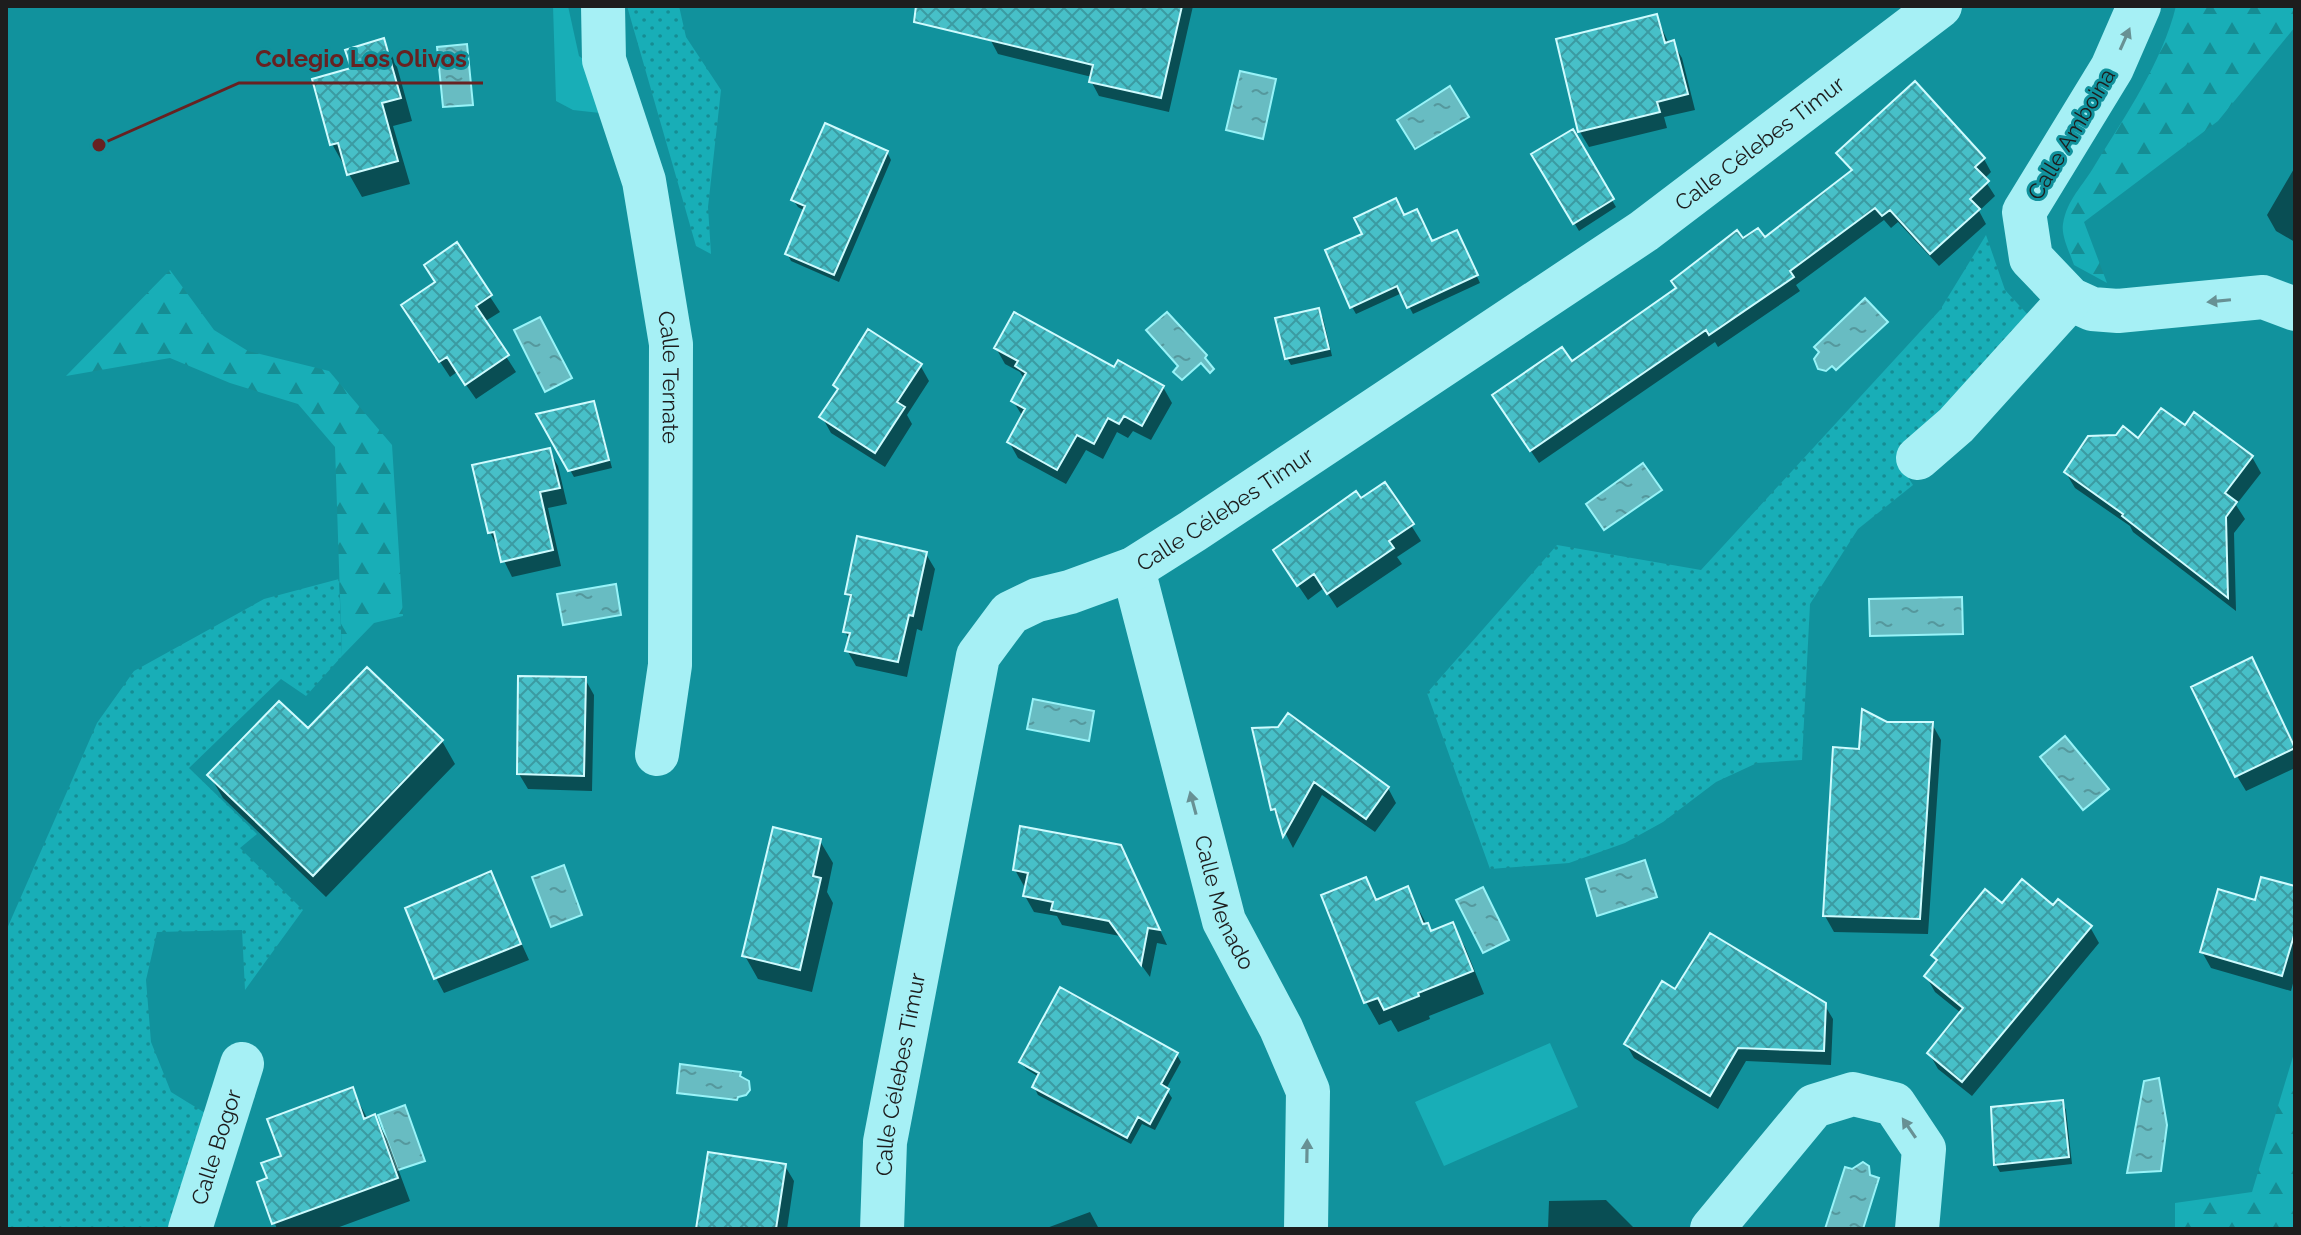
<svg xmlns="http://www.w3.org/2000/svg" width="2301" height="1235" font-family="Raleway,sans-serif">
  <defs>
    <pattern id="grass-dots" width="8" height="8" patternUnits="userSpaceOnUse" patternTransform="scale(2)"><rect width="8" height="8" fill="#18aeb7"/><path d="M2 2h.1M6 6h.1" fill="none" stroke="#158d94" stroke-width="1.8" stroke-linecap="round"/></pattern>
    <pattern id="forest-firs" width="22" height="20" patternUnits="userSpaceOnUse" patternTransform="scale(2)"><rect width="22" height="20" fill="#18aeb7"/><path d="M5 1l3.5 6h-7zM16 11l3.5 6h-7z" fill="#158d94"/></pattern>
    <pattern id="water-ripples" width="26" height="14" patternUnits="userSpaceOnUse" patternTransform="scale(2)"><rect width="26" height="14" fill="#68bcc2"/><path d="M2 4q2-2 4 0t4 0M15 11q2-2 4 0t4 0" fill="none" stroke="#55989d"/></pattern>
    <pattern id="building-cross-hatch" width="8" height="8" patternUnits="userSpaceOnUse" patternTransform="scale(2)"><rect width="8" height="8" fill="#47c0c8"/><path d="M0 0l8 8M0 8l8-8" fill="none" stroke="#3b9ba2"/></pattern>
  </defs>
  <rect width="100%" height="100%" fill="#11929d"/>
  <path fill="url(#grass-dots)" d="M627,6H679L686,37L721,90L708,207L711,254L696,246Z
    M1986,235L2005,290L2029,316L1900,465L1913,485L1858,529L1810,604L1802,760L1757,763L1716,782L1663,822L1625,843L1569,863L1490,869L1427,693L1557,545L1701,570L1940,310Z
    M339,579L342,656L306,696L281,679L189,768L257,834L240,848L303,910L245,990L242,930L157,932L146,980L151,1042L171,1092L210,1116L177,1229H6V931L97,723L134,671L264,599Z"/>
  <path fill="url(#forest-firs)" d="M2176,6H2295V27L2218,121L2084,222L2107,283L2074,265C2070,253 2061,236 2063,224C2067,199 2083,186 2095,165C2125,116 2162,63 2176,6Z
    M170,270L214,330L248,351L329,371L392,445L403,616L374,623L342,656L335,447L298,404L230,383L170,358L66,376Z
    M2295,1050V1229H2175V1203L2252,1192Z"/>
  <path fill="#18aeb7" d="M553,6H568L579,56L588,63L600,113L573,110L556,101Z
    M1550,1043L1578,1107L1444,1166L1415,1102Z"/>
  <path fill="url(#water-ripples)" stroke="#98f3f8" stroke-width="2" d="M467,44L473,105L443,107L437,47Z
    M1240,71L1276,79L1263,139L1226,130Z
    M1450,86L1469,117L1415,149L1397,120Z
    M1865,298L1888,322L1836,370L1832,366L1826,371L1818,369L1814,359L1819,352L1814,347Z
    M1167,312L1207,355L1205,358L1214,369L1210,373L1201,363L1182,380L1173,372L1178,366L1146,330Z
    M540,317L572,378L545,392L514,330Z
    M1643,463L1662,490L1604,530L1586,504Z
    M616,584L621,615L563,625L557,594Z
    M1962,597L1963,634L1870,636L1869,599Z
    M1033,699L1094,711L1089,741L1027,729Z
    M2065,736L2109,789L2083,810L2040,757Z
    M1645,860L1657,897L1597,916L1586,879Z
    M564,865L582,915L551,927L532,877Z
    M1483,887L1509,940L1483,953L1456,900Z
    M680,1064L741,1072L740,1076L749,1081L750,1090L746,1095L738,1097L737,1100L677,1093Z
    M2159,1078L2167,1125L2161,1171L2127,1173L2144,1081Z
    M405,1105L425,1161L398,1170L378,1115Z
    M1863,1162L1869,1166L1870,1175L1879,1178L1863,1229H1825L1845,1167L1852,1169Z"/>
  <path fill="#0007" fill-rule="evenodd" d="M997,6H1193L1169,112L1099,96L1091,81L1092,77L998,54L990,39Z
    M1656,16L1669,44L1673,43L1682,58L1695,110L1664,117L1667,128L1589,147L1580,132L1558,40Z
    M383,41L396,63L412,121L393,126L410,184L362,197L332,144L353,69Z
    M1572,132L1616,207L1579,231L1534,154Z
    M887,152L891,160L839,282L791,261L787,253L805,211L798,207L793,200Z
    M1839,153L1984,159L1991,172L1984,179L1995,196L1979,211L1986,224L1939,266L1898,222L1891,228L1884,220L1796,285L1800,291L1718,347L1715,342L1539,463L1502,409L1571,364L1743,241L1764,240L1852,172Z
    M2295,167V242L2276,231L2267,215Z
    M1404,217L1432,244L1460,240L1480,283L1413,314L1402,293L1356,314L1352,307L1364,235Z
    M456,245L500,312L484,322L516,372L476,399L457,372L450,377L413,321Z
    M1318,311L1323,318L1332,356L1291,365L1287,358Z
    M996,348L1115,370L1163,387L1172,403L1151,440L1133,431L1128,438L1117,432L1103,459L1086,450L1066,484L1018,458L1009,442L1023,417L1013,401L1025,380L1020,372L1005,364Z
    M920,365L929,381L907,415L912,424L885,467L831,433L822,417L838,391L835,385Z
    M593,404L597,411L612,468L574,477L539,416Z
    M2185,428L2252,457L2261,473L2236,505L2245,519L2234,533L2236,611L2133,532L2130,526L2075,488L2066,473L2138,441Z
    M549,450L558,466L567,504L548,508L561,566L512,577L490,532Z
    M1385,484L1421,541L1397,557L1402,564L1337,608L1324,588L1308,600L1285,566L1361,501Z
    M926,554L935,569L922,631L917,629L907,677L856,666L847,650L850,640L845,632L852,602L847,593Z
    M2260,675L2295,746V768L2246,791L2237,776Z
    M585,679L594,695L592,791L528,789L519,774Z
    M1886,724H1932L1941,740L1928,934L1834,932L1825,916L1861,751Z
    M1254,730L1388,788L1396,803L1375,832L1322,795L1293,848L1273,809Z
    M308,731L442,741L455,764L326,897L223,798L210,776Z
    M820,841L833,863L827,892L833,903L812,992L758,979L745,956Z
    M1129,863L1167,945L1157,943L1150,977L1120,936L1062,925L1057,916L1034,912L1025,896L1027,886H1024L1015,870Z
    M490,874L529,960L444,993L436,978Z
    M1365,879L1378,901L1408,889L1431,933L1452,924L1465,947L1484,994L1429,1016L1430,1019L1398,1032L1391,1020L1379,1025L1366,1002Z
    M2256,902L2295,905V976L2291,991L2211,968L2202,952Z
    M2002,906L2054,907L2090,927L2099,943L1972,1096L1938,1069L1929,1053L1961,1013L1935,992L1926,976L1937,963L1933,955Z
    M1676,992L1824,1004L1833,1019L1831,1065L1746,1061L1718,1109L1634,1058L1626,1044Z
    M1177,1055L1181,1062L1166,1089L1172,1098L1155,1130L1142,1124L1131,1144L1038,1095L1034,1087L1039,1077L1026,1069L1021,1062ZM1025,1063L1049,1076L1047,1079L1025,1067Z
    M352,1089L368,1120L375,1117L387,1139L410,1201L334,1229H277L260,1183L270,1179L284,1157Z
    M2062,1102L2066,1110L2072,1164L2000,1172L1996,1165Z
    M785,1166L794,1181L787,1229H698Z
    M1606,1200L1635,1229H1548L1549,1201Z
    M1090,1212L1099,1229H1044Z"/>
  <path fill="url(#building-cross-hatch)" stroke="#cffbfe" stroke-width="2" d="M916,6H1182L1161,98L1089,82L1093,65L914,22Z
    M1657,14L1665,43L1674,40L1688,94L1657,102L1660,112L1578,132L1556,39Z
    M384,38L401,98L382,103L398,161L347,175L338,143L330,145L312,79L351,68L345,50Z
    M1915,81L1985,158L1975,167L1989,181L1970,199L1980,209L1930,254L1890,210L1882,216L1875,208L1790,271L1794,277L1709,335L1706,330L1530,451L1492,395L1562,347L1572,361L1676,288L1671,281L1737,230L1743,238L1758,228L1765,237L1852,170L1836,153Z
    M825,123L888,151L834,275L785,254L805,206L791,200Z
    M1573,129L1614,199L1573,224L1531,154Z
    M1396,198L1404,215L1417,209L1432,241L1457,230L1478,275L1407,308L1397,286L1350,308L1325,250L1362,234L1354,218Z
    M457,242L492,295L476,306L509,355L465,385L447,357L439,362L401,305L435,282L424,265Z
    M1319,308L1329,349L1285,359L1275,318Z
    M1014,312L1114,367L1118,360L1164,386L1142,426L1124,416L1119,424L1108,418L1094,444L1077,435L1057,470L1007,442L1025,409L1011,401L1026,373L1015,366L1018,361L994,348Z
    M868,329L922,364L897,402L905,407L875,453L819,417L838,389L833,385Z
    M594,401L609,460L568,471L536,414Z
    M2161,408L2185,425L2194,412L2253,456L2225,493L2237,502L2226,517L2228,598L2122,516L2123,514L2064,472L2088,436L2116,435L2123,426L2138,438Z
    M550,448L560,488L540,492L553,550L501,562L494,532L488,533L472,465Z
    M1385,482L1414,524L1389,541L1394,548L1327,594L1314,574L1297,586L1273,550L1356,491L1361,498Z
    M857,536L927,552L913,616L909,615L898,662L845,651L850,633L843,632L851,595L845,594Z
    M2252,657L2295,748L2235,777L2191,687Z
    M367,667L443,740L313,876L207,775L279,701L308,728Z
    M518,676L586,677L584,776L517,774Z
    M1862,709L1887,722H1933L1920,919L1823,916L1833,747L1859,749Z
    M1288,713L1389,787L1366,819L1314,782L1283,837L1275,809L1271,810L1252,728L1278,727Z
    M1020,826L1121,845L1160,930L1148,928L1141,965L1109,921L1051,910L1053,902L1023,896L1028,873L1013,870Z
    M773,827L821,839L813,876L821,878L800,970L742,956Z
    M491,871L521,944L434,979L405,908Z
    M1366,877L1376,900L1408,886L1423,924L1428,923L1431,931L1453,922L1473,971L1418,993L1419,996L1384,1010L1378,998L1364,1003L1321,895Z
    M2261,877L2295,886V932L2282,976L2200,952L2218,889L2255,900Z
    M2022,879L2053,905L2058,899L2092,926L1962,1082L1927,1053L1963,1008L1924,976L1937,960L1931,955L1985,889L2002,903Z
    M1710,933L1826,1003L1824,1051L1738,1048L1710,1096L1624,1044L1662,981L1675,989Z
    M1060,987L1178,1053L1161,1084L1169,1089L1150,1124L1138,1117L1127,1138L1032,1087L1039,1073L1019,1062Z
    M353,1087L364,1119L375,1114L398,1178L272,1224L257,1182L267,1178L261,1163L281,1156L267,1119Z
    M2063,1100L2069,1157L1994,1165L1991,1107Z
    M708,1152L786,1164L776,1229H696Z"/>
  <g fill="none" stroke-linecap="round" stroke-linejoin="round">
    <g stroke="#a6f0f5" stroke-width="44">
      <path id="s1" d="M603,6L604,60L644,181L671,344L670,665L657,754"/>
      <path d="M2139,6L2112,68L2024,212L2031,258L2070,299L2092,309L2118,311L2263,297L2295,309"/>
      <path d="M1918,458L1956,425L2070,299"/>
      <path id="s2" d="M1133,569L1224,921L1281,1028L1308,1091L1306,1229"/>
      <path id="s3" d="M190,1229L242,1064"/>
      <path id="s4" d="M882,1229L885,1142L978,656L1010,613L1037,600L1070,592L1133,569L1193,531L1644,231L1940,6"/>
      <path d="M1712,1229L1814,1106L1853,1094L1894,1104L1924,1149L1917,1229"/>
    </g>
  </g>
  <defs><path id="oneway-solid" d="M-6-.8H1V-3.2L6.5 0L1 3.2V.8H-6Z" transform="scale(2)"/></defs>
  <g fill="#689194">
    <use href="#oneway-solid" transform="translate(2125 39) rotate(-66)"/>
    <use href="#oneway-solid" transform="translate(2219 301) rotate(174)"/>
    <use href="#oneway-solid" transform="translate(1193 803) rotate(-105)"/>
    <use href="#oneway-solid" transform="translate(1909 1128) rotate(-124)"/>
    <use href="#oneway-solid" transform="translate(1307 1151) rotate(-89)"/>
  </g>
  <g text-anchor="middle" stroke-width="6" stroke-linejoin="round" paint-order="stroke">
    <g font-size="22" fill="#1d1d1d" stroke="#11929d">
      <text transform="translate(2071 134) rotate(-59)" y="8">Calle Amboina</text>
      <text dy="8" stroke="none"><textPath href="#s4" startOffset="1524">Calle Célebes Timur</textPath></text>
      <text dy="8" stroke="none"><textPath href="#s1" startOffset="380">Calle Ternate</textPath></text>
      <text dy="8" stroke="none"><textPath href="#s4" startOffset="876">Calle Célebes Timur</textPath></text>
      <text dy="8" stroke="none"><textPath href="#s2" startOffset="346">Calle Menado</textPath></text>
      <text dy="8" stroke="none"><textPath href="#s4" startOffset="156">Calle Célebes Timur</textPath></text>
      <text dy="8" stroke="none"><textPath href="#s3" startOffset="86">Calle Bogor</textPath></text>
    </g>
  </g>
  <path fill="none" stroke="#672121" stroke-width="3" d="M99 145L239 83H483"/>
  <circle fill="#672121" stroke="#11929d" stroke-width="3" cx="99" cy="145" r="8"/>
  <g font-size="24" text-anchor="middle" font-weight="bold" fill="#672121" stroke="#11929d" stroke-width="6" stroke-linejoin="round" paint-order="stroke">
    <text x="361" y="67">Colegio Los Olivos</text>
  </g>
  <rect width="2301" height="1235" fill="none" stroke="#1d1d1d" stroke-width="16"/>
</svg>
